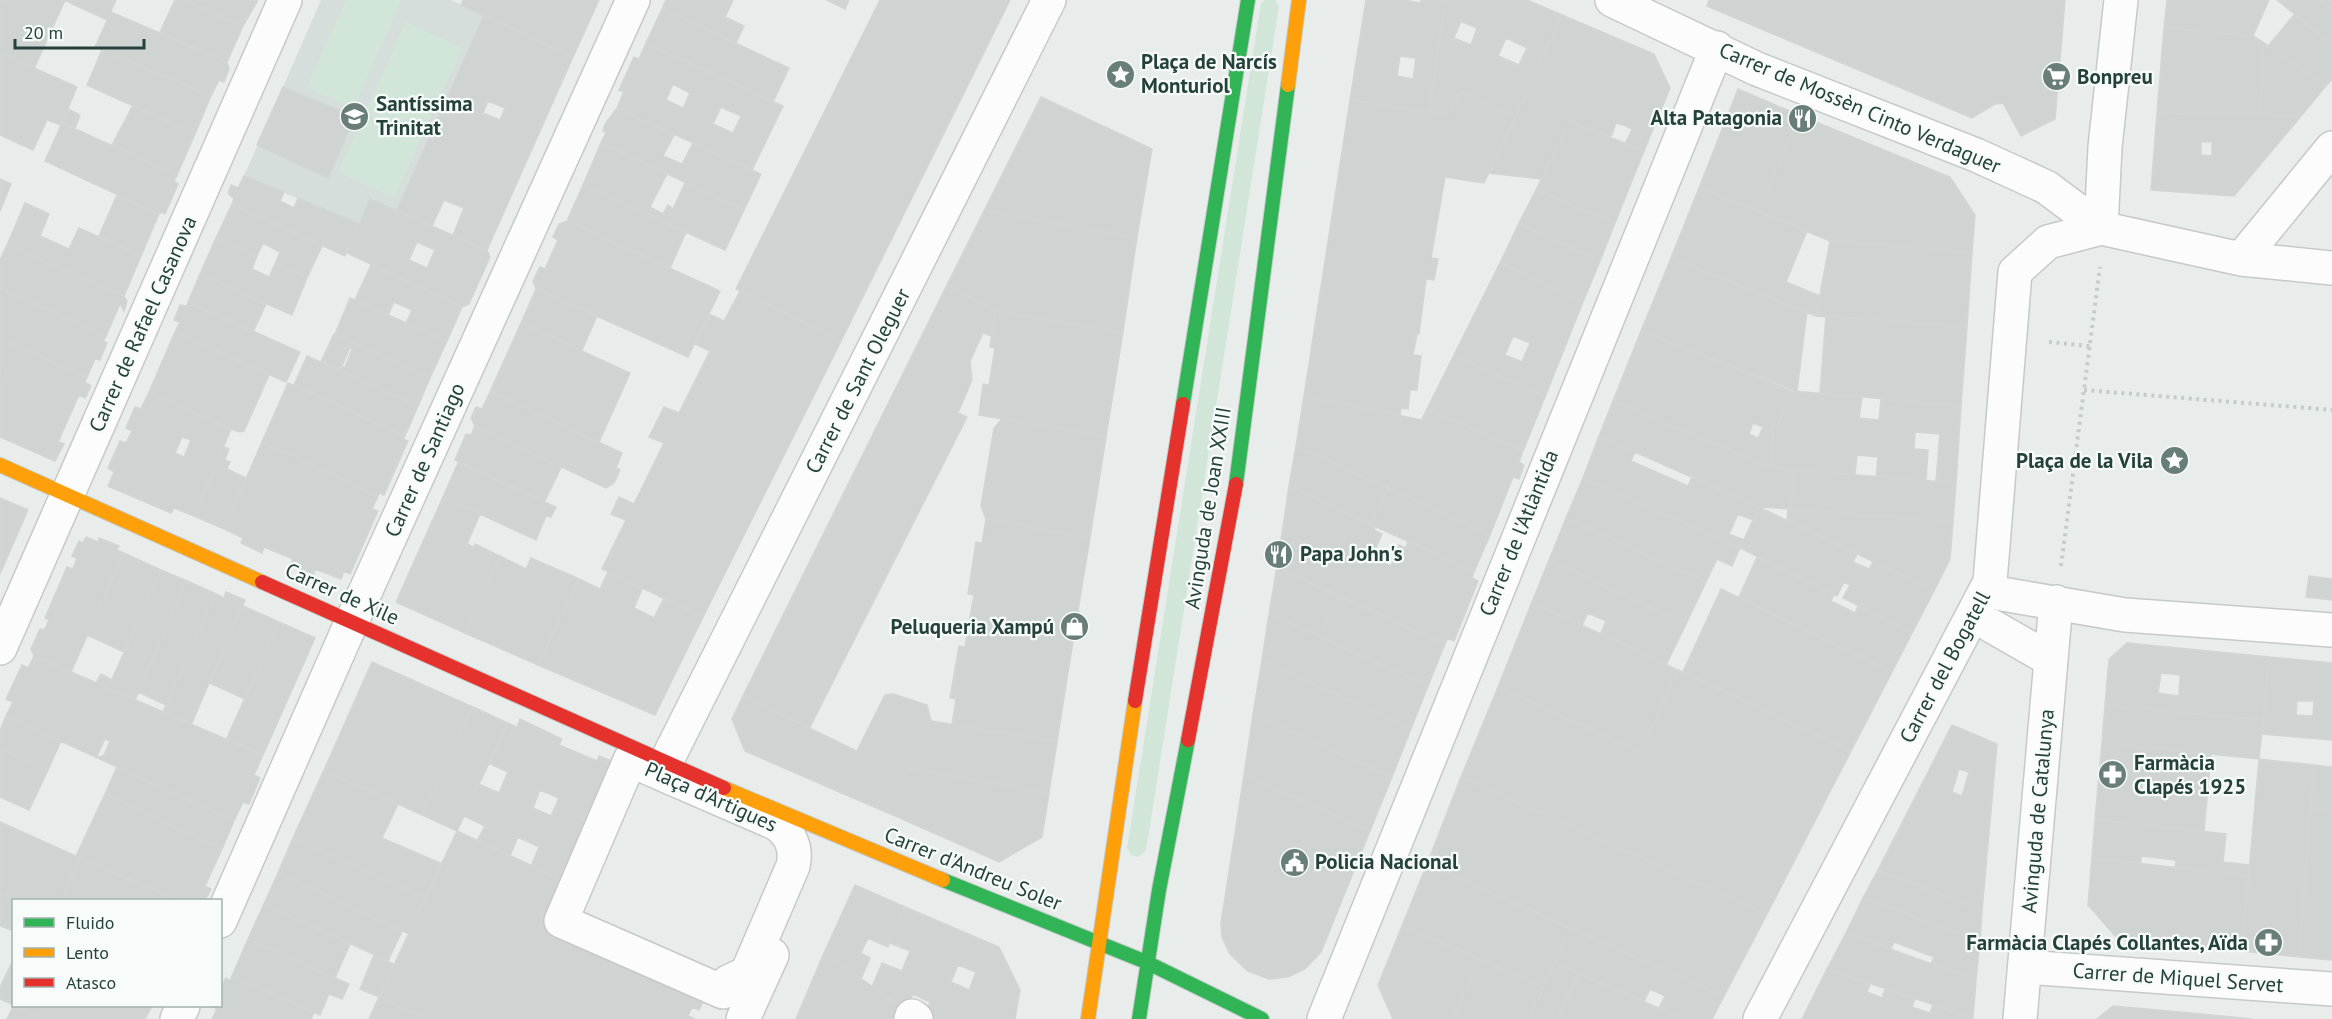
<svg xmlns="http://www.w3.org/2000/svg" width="2332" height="1019" font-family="'PT Sans',sans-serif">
  <rect width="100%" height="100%" fill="#e8edeb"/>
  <path fill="#d6dedb" d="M321,0H451L484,15L396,211L370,199L359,224L244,176Z"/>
  <path fill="#d1e6d8" d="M346,0H401L354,108L307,87Z
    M1265,0H1275L1279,6L1146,851L1138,857L1131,855L1127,848L1261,3Z
    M406,22L462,48L394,198L338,172Z"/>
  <path fill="#cfd4d2" stroke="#d1d6d4" stroke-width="1.5" fill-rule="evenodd" d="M0,0H65L34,69L0,53Z
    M64,0H116L107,20Z
    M175,0H183L243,26L227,62L160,32Z
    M183,0H258L243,26Z
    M463,0H599L573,57L461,5Z
    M666,0H733L725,17L744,26L736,43L662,9Z
    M827,0H849L845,9Z
    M880,0H1010L841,341L736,289Z
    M1366,0H1404L1420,3L1421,0H1445L1429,113L1350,100ZM1400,56L1416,58L1413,79L1397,76Z
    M1445,0H1527L1562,15L1515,118L1461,92L1449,115L1429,113ZM1461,21L1477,28L1471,45L1454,38ZM1506,38L1527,48L1519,65L1498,56Z
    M1709,0H2065L2055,119L2021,136L2003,103L1995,104L1972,118L1707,6Z
    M2167,0H2269L2253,36L2164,28Z
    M2277,0H2319L2332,9V44Z
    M2319,0H2332V9L2321,1Z
    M662,9L789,68L773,102L646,43Z
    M111,12L227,62L229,69L224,82L219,80L211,96L95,47Z
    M484,15L573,57L487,250L453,235L464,208L444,200L432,226L397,210ZM488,101L505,108L500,120L483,113Z
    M1562,15L1654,54L1670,88L1644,151L1625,144L1632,129L1626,126L1616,123L1611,137L1570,121L1541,179L1489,173Z
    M2294,15L2332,44V79L2326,86L2268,46Z
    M2164,28L2253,36L2264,43L2261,114L2157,113Z
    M646,43L783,106L752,170L617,108L624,92L619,90L634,57L639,59ZM673,84L690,93L683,108L666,100ZM721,107L741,116L733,133L713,124Z
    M2264,43L2326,86L2302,115L2261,114Z
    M102,50L211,96L195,134L87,85Z
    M0,53L77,87L61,125L47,120L33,150L0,135Z
    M283,87L355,117L328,178L257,145Z
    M1738,89L1799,115L1759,212L1699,188Z
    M1461,92L1515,118L1484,183L1445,177L1431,258L1438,259L1434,280L1426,279L1419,334H1417L1413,355L1421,356L1417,390H1410L1408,409L1401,408L1400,416L1304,396L1350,100L1449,115Z
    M1041,97L1152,149L1137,237L984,211Z
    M133,105L195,134L177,175L112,145Z
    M617,108L674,135L663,156L682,164L693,143L761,174L744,210L601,143L606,133L603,131L605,124Z
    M68,109L80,115L75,128L62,123Z
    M2157,113L2179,114L2302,115L2234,196L2151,190ZM2201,142H2212V156L2201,155Z
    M1799,115L1950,177L1975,215L1972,252L1830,241L1759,212Z
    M1570,121L1644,151L1615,223L1536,190Z
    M62,123L177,175L174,181L178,184L165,214L161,212L159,214L45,161Z
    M601,143L667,174L650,207L663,214L668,205L673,209L685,183L744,210L725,250L583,185Z
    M244,176L284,192L280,201L294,208L298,198L359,224L345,256L232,204L234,199L228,193L231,185L238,188Z
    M0,179L11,184L0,211Z
    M583,185L686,232L670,268L567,221Z
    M1699,188L1807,231L1786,282L1820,296L1816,316L1671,258Z
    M1536,190L1615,223L1600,261L1519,223Z
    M117,195L159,214L141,256L99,236Z
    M370,199L487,250L490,257L469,304L462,307L347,253ZM417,242L435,250L427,268L409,260Z
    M25,203L49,214L40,236L69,249L79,228L141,256L124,296L7,245Z
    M232,204L322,246L307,278L275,264L280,252L263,243L257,256L216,238Z
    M984,211L1137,237L1123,332L996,311L947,285Z
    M567,221L720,291L688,357L536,289L533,281L540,267L545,269L558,240L553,237L559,224Z
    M1519,223L1600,261L1583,302L1500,263Z
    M216,238L257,256L252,269L269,277L275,264L307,278L292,315L200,274Z
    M1830,241L1972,252L1967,327L1816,316Z
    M7,245L124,296L127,301L124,311L120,304L106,336L0,288V260Z
    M1671,258L1807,312L1797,391L1641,331Z
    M1500,263L1583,302L1545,397L1454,355ZM1513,336L1530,343L1522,362L1505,355Z
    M371,265L462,307L447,341L406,323L412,310L394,302L388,315L355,300Z
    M200,274L266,304L253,332L188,302Z
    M947,285L995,311L991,336L983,333L970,361L972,380L958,413L967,417L810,727L743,696Z
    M0,288L106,336L103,341L107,343L100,360L95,359L87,377L0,339Z
    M536,289L597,316L582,350L521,323Z
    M740,291L841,341L703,617L602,569L626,520L611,514L619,497L634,504L664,443L649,437L664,407L679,413L710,351L695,344L709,314L724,321Z
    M350,298L447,341L430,378L335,334Z
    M188,302L300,352L286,382L175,332L180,322L174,320L180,305L187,306Z
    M995,311L1123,332L1106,437L979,415L983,384L989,385L995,348L990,347Z
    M1826,316L1967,327L1961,406L1820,393Z
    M521,323L630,373L599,442L490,392Z
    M1641,331L1792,391L1778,425H1773L1772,468L1613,401ZM1753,423L1763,427L1758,438L1749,434Z
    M175,332L269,375L244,431L240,432L231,429L149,392Z
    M334,334L430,378L418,406L321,362ZM350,347L352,349L345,367L342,366Z
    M0,339L18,347L0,386Z
    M18,347L87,377L85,382L91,386L85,398L79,395L58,442L64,444L55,461L0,437V386Z
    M1454,355L1545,397L1523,451L1427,409Z
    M307,356L418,406L405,436L294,385Z
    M288,383L405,436L403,439L408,441L384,495L379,493L378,496L262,442Z
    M1792,391L1862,397L1859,418L1879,420L1881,399L1961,406L1956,483L1936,481L1940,434L1915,432L1914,449L1928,450L1926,480L1876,477L1878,457L1857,455L1855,474L1772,468L1773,425H1778Z
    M149,392L231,429L194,516L174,508L171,513L108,486L114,472L108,468L120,441L126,443L132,431L126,428L135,407L141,409ZM182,437L191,440L184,457L175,453Z
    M490,392L622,453L616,468L620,470L614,483L606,488L475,426L471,418L476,407L482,409Z
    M1304,396L1422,420L1388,488L1296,446Z
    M1613,401L1772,468L1794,470L1791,509L1759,507L1599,436Z
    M1427,409L1523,451L1519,462L1524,465L1519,479L1513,477L1490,535L1388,488Z
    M1002,419L1106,437L1090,538L986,519L981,506L994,428Z
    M475,426L561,467L545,501L455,460L466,434L471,435Z
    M1599,436L1635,452L1631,461L1688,486L1692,477L1759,507L1753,520L1738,514L1729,534L1744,540L1740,548L1583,478Z
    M262,442L378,496L372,509L378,511L350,574L344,571L341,579L315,569L314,574L290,565L293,559L264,547L262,553L241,543L243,538L224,529Z
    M1296,446L1388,488L1372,525L1289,486Z
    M224,447L229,449L225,460L230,462L227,469L246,478L224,529L194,516Z
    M458,463L556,507L551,517L546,516L536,540L443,497Z
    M1794,470L1956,483L1953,522L1791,509Z
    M1583,478L1740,548L1732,566L1717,559L1706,582L1566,518Z
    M1289,486L1376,526L1374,530L1382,534L1372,557L1391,566L1399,545L1406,548L1408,541L1474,572L1472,578L1478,581L1454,641L1448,638L1445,644L1277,567Z
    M1388,488L1490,535L1474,572L1372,525Z
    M443,497L480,514L467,544L474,547L475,544L500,556L465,633L396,602Z
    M0,498L28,510L0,574Z
    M1759,507L1857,554L1853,562L1869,569L1873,562L1934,591L1912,633L1843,598L1850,585L1844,582L1837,596L1740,548Z
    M1788,509L1953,522L1950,559L1934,591L1787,520Z
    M1566,518L1706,582L1686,624L1549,560Z
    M986,519L1090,538L1073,641L969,623L974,595L968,594L976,542L982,543Z
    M86,537L98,542L99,538L119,546L117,550L124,553L71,672L34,656L31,649L40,629L44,630L49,620L45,618L67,567L73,569L77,558L72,556L79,541L83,543Z
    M124,553L161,570L124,652L87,635Z
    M500,556L526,569L531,558L579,579L538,665L465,633Z
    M1757,557L1834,594L1831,601L1855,613L1858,606L1912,633L1892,672L1739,597Z
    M1549,560L1686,624L1666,665L1601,633L1606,621L1588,613L1582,625L1532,602Z
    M1277,567L1338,596L1319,636L1269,614Z
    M161,570L187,581L135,700L108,688Z
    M608,572L642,589L634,608L654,618L664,598L703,617L655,715L538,665L579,579L600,589Z
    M2309,576L2332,579V600L2306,597Z
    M187,581L216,594L166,705L138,692Z
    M1721,589L1892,672L1851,751L1683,672Z
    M226,592L245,600L191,725L163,712L216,594L224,598Z
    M1338,596L1445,644L1428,686L1319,636Z
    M1532,602L1678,670L1640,752L1498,687Z
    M243,606L279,622L245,699L210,683Z
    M1269,614L1428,686L1411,729L1262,660Z
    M279,622L315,638L263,755L226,740Z
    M969,623L1073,641L1057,742L952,725L956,699L950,698L959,646L965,647Z
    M2127,643L2269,657L2263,720L2105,705L2109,659ZM2161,673L2180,675L2179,696L2158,693Z
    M34,656L147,705L117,767L6,716L13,702L6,699L22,665L28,668ZM105,739L110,741L104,755L99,757L97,756Z
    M2269,657L2332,663V740L2262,734ZM2297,701H2314L2313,716L2296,715Z
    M1262,660L1411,729L1392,777L1253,714Z
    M372,662L473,707L422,815L324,770Z
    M1678,670L1851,751L1767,914L1461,777L1498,687L1640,752Z
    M101,674L112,680L108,688L96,683Z
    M893,694L927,705L931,721L886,812L837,791L885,695Z
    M743,696L857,751L837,791L745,751L732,719Z
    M147,705L263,755L254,775L260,778L249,804L243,802L234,821L117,767Z
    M2105,705L2263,720L2259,759L2102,743Z
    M473,707L508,723L457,831L422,815Z
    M1253,714L1392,777L1370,831L1244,775Z
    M6,716L61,741L48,770L0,748V730Z
    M520,719L562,739L559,745L597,761L599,756L625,766L578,887L531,866L539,847L518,837L510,856L477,841L485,826L464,816L479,784L499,793L508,772L488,763L508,723L517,727ZM540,790L559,798L551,816L533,808Z
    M931,721L1057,742L1049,793L907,769Z
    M1952,725L1997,744L1982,911L1878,870ZM1959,769L1969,772L1962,796L1952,792Z
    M2102,743L2211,754L2204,831L2095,820ZM2142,781L2156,782L2154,797L2141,796Z
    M0,748L48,770L29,810L0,797Z
    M2259,759L2314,765L2299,957L2242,951Z
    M2314,765L2332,767V811L2310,809Z
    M117,767L234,821L222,849L105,794Z
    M907,769L1049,793L1042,837L999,862L886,812Z
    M324,770L398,804L382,838L442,864L426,898L293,838Z
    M1244,775L1370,831L1321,952L1305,969L1288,977L1269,979L1248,971L1230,954L1222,937L1221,923Z
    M1461,777L1767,914L1724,996L1427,864Z
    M105,794L222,849L205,886L211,889L205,900H178L76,856Z
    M2310,809L2332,811V960L2299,957Z
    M2095,820L2226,834L2223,862L2249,865V876L2175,868L2176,860L2141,856V863L2092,858Z
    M0,822L80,858L61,900H15L0,894Z
    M457,831L578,887L576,916L709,989L699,1010L692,1007L688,1016L695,1019H427L379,997Z
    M293,838L426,898L409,934L278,873Z
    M80,858L103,868L178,900H61Z
    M2092,858L2249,876L2242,951L2118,939L2088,905Z
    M1427,864L1570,928L1544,987L1402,926Z
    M1878,870L1982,911L1980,941L1863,898Z
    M278,873L402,931L388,961L264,904Z
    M855,885L905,907L888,947L868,938L861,953L870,958L861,979L824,953Z
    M0,894L15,900L14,931L0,926Z
    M1863,898L1980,941L1976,980L1931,964L1934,957L1894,942L1891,949L1846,933Z
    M264,904L350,944L335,978L248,939Z
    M905,907L999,947L1020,990L1015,1019H923L930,1002L913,994L906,1010L872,987L882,963L902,971L910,951L890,943ZM958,965L976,972L969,990L951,982Z
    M1402,926L1480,959L1453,1019H1393L1378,985Z
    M1570,928L1724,996L1712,1019H1683L1659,1008L1665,996L1650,989L1644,1002L1555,963Z
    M1846,933L1976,980L1973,1018L1827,969Z
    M248,939L349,984L342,999L329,994L320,1015L232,976Z
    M824,953L912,1014L910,1019H796Z
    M374,955L394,964L379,997L360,989Z
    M14,958V1005L0,999V987Z
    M1480,959L1544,987L1529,1019H1453Z
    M1555,963L1579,974L1559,1014L1569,1019H1529Z
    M1827,969L1870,984L1867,992L1882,998L1885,989L1915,999L1912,1007L1930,1013L1933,1005L1973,1019H1802Z
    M1579,974L1591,978L1683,1019H1569L1559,1014Z
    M232,976L314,1012L311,1019H212L217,1009L213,1007L220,1006V990L226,978L230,981Z
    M379,997L427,1019H369Z
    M14,1005V1006L44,1019H7Z
    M14,1006H152L145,1019H44Z
    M2113,1006L2190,1013L2189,1019H2097Z
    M2190,1013L2222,1016L2252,1019H2189Z"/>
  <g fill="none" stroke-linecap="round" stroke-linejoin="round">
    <defs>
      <path id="street" d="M1612,0L1757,69L1976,155L2046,187L2101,228L2241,259L2332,268
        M2101,228L2105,147L2121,0
        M2241,259L2332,148
        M2002,594L2125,615L2332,630
        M1990,625L2051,660
        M0,648L285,0
        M630,760L777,824C791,834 797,849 793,866L747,973L728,982L723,992L561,921Z
        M666,762L1049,0
        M220,921L352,621L633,0
        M2025,967L2332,989
        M177,1019L183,1006
        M743,1019L772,955
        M911,1019L912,1016L916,1019
        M1324,1019L1717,48
        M1760,1019L1990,582L2015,272L2048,242L2101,228
        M2020,1019L2056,602"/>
      <path id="fast" d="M1183,404L1248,0
        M1236,484L1288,85
        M943,880L1146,962L1262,1019
        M1139,1019L1159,890L1188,740"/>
      <path id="slow" d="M1288,85L1299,0
        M0,465L262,582
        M724,788L943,880
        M1088,1019L1135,701"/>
      <path id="jam" d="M262,582L724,788
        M1135,701L1183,404
        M1188,740L1236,484"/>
    </defs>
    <use href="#street" stroke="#c5cac8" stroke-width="36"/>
    <use href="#fast" stroke="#c3cbc8" stroke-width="16"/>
    <use href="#slow" stroke="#c3cbc8" stroke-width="16"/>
    <use href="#jam" stroke="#c3cbc8" stroke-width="16"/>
    <path stroke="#c3ccca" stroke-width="4" stroke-dasharray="3 4.5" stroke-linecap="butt" d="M2049,342L2090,346
      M2084,390L2332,410
      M2061,566L2100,267"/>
    <use href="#street" stroke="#fcfcfc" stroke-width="33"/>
    <use href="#fast" stroke="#30b455" stroke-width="14"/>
    <use href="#slow" stroke="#ff9f0a" stroke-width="14"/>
    <use href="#jam" stroke="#e5322d" stroke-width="14"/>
  </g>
  <defs>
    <symbol id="sight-disc" viewBox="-11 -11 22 22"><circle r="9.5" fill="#697e78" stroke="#f7fbf9"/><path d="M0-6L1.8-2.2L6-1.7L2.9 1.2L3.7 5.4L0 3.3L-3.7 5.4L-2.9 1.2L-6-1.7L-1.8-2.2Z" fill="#fff"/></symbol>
    <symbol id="supermarket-disc" viewBox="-11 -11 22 22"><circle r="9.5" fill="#697e78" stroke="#f7fbf9"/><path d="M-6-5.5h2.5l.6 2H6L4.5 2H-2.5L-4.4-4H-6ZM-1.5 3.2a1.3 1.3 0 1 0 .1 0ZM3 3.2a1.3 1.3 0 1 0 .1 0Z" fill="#fff"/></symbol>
    <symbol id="school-disc" viewBox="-11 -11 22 22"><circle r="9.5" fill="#697e78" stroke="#f7fbf9"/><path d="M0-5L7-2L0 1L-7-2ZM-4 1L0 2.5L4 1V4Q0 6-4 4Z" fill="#fff"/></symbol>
    <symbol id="restaurant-disc" viewBox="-11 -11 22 22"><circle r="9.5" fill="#697e78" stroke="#f7fbf9"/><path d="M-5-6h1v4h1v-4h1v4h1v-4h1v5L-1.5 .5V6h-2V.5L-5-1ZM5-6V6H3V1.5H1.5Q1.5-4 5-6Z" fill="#fff"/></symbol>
    <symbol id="shop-disc" viewBox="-11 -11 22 22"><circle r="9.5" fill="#697e78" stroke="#f7fbf9"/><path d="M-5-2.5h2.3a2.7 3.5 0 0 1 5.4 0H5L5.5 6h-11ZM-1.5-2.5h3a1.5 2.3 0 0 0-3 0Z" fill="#fff"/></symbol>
    <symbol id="pharmacy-disc" viewBox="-11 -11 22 22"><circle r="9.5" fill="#697e78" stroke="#f7fbf9"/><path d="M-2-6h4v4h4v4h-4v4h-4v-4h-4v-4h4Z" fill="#fff"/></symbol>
    <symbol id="civic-disc" viewBox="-11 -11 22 22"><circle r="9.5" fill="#697e78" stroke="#f7fbf9"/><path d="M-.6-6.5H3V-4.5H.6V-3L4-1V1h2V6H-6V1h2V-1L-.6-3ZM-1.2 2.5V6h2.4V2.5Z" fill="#fff"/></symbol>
  </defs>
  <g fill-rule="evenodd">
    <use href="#sight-disc" x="1104" y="58" width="33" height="33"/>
    <use href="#supermarket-disc" x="2040" y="60" width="33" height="33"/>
    <use href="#school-disc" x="338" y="100" width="33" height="33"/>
    <use href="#restaurant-disc" x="1786" y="102" width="33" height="33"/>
    <use href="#sight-disc" x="2158" y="444" width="33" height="33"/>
    <use href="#restaurant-disc" x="1262" y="538" width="33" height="33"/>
    <use href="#shop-disc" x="1058" y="610" width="33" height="33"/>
    <use href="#pharmacy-disc" x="2096" y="758" width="33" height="33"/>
    <use href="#civic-disc" x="1278" y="846" width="33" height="33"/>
    <use href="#pharmacy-disc" x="2252" y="926" width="33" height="33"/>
  </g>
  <g text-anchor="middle" stroke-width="4.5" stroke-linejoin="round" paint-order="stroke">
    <g font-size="21" font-weight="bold" fill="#24423a" stroke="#f7fbf9" text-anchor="start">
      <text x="1141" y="69">Plaça de Narcís<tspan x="1141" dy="24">Monturiol</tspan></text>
      <text x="2077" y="84">Bonpreu</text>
      <text x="376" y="111">Santíssima<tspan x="376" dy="24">Trinitat</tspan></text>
      <text x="1782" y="125" text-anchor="end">Alta Patagonia</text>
      <text x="2153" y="468" text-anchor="end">Plaça de la Vila</text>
      <text x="1300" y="561">Papa John's</text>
      <text x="1054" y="634" text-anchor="end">Peluqueria Xampú</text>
      <text x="2134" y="770">Farmàcia<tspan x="2134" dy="24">Clapés 1925</tspan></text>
      <text x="1315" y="869">Policia Nacional</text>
      <text x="2248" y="950" text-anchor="end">Farmàcia Clapés Collantes, Aïda</text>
    </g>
    <g font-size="21" fill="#24423a" stroke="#f7fbf9">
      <text transform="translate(1860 108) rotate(23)" y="7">Carrer de Mossèn Cinto Verdaguer</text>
      <text transform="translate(143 324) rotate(-66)" y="7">Carrer de Rafael Casanova</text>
      <text transform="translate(858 381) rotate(-63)" y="7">Carrer de Sant Oleguer</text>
      <text transform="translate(425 460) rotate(-66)" y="7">Carrer de Santiago</text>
      <text transform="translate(1208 508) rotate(-81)" y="7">Avinguda de Joan XXIII</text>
      <text transform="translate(1519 533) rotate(-68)" y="7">Carrer de l'Atlàntida</text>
      <text transform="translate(342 594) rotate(24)" y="7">Carrer de Xile</text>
      <text transform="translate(1945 667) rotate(-62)" y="7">Carrer del Bogatell</text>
      <text transform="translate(711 797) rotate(24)" y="7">Plaça d'Artigues</text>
      <text transform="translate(2038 811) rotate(-85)" y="7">Avinguda de Catalunya</text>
      <text transform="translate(973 869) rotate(22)" y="7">Carrer d'Andreu Soler</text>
      <text transform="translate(2178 978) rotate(4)" y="7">Carrer de Miquel Servet</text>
    </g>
  </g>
  <rect x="12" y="899" width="210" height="108" fill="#f7fbf9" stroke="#a3b1ad" stroke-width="1.5"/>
  <rect x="24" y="918" width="30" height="9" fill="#30b455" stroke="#a3b1ad" stroke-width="1.5"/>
  <text x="66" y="929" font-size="18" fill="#24423a">Fluido</text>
  <rect x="24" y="948" width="30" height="9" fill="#ff9f0a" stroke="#a3b1ad" stroke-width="1.5"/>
  <text x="66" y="959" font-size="18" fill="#24423a">Lento</text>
  <rect x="24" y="978" width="30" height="9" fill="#e5322d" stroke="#a3b1ad" stroke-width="1.5"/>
  <text x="66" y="989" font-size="18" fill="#24423a">Atasco</text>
  <path d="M15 39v9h129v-9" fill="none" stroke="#24423a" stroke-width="3"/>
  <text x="24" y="39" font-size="18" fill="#24423a" stroke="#f7fbf9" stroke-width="4.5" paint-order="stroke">20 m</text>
</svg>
